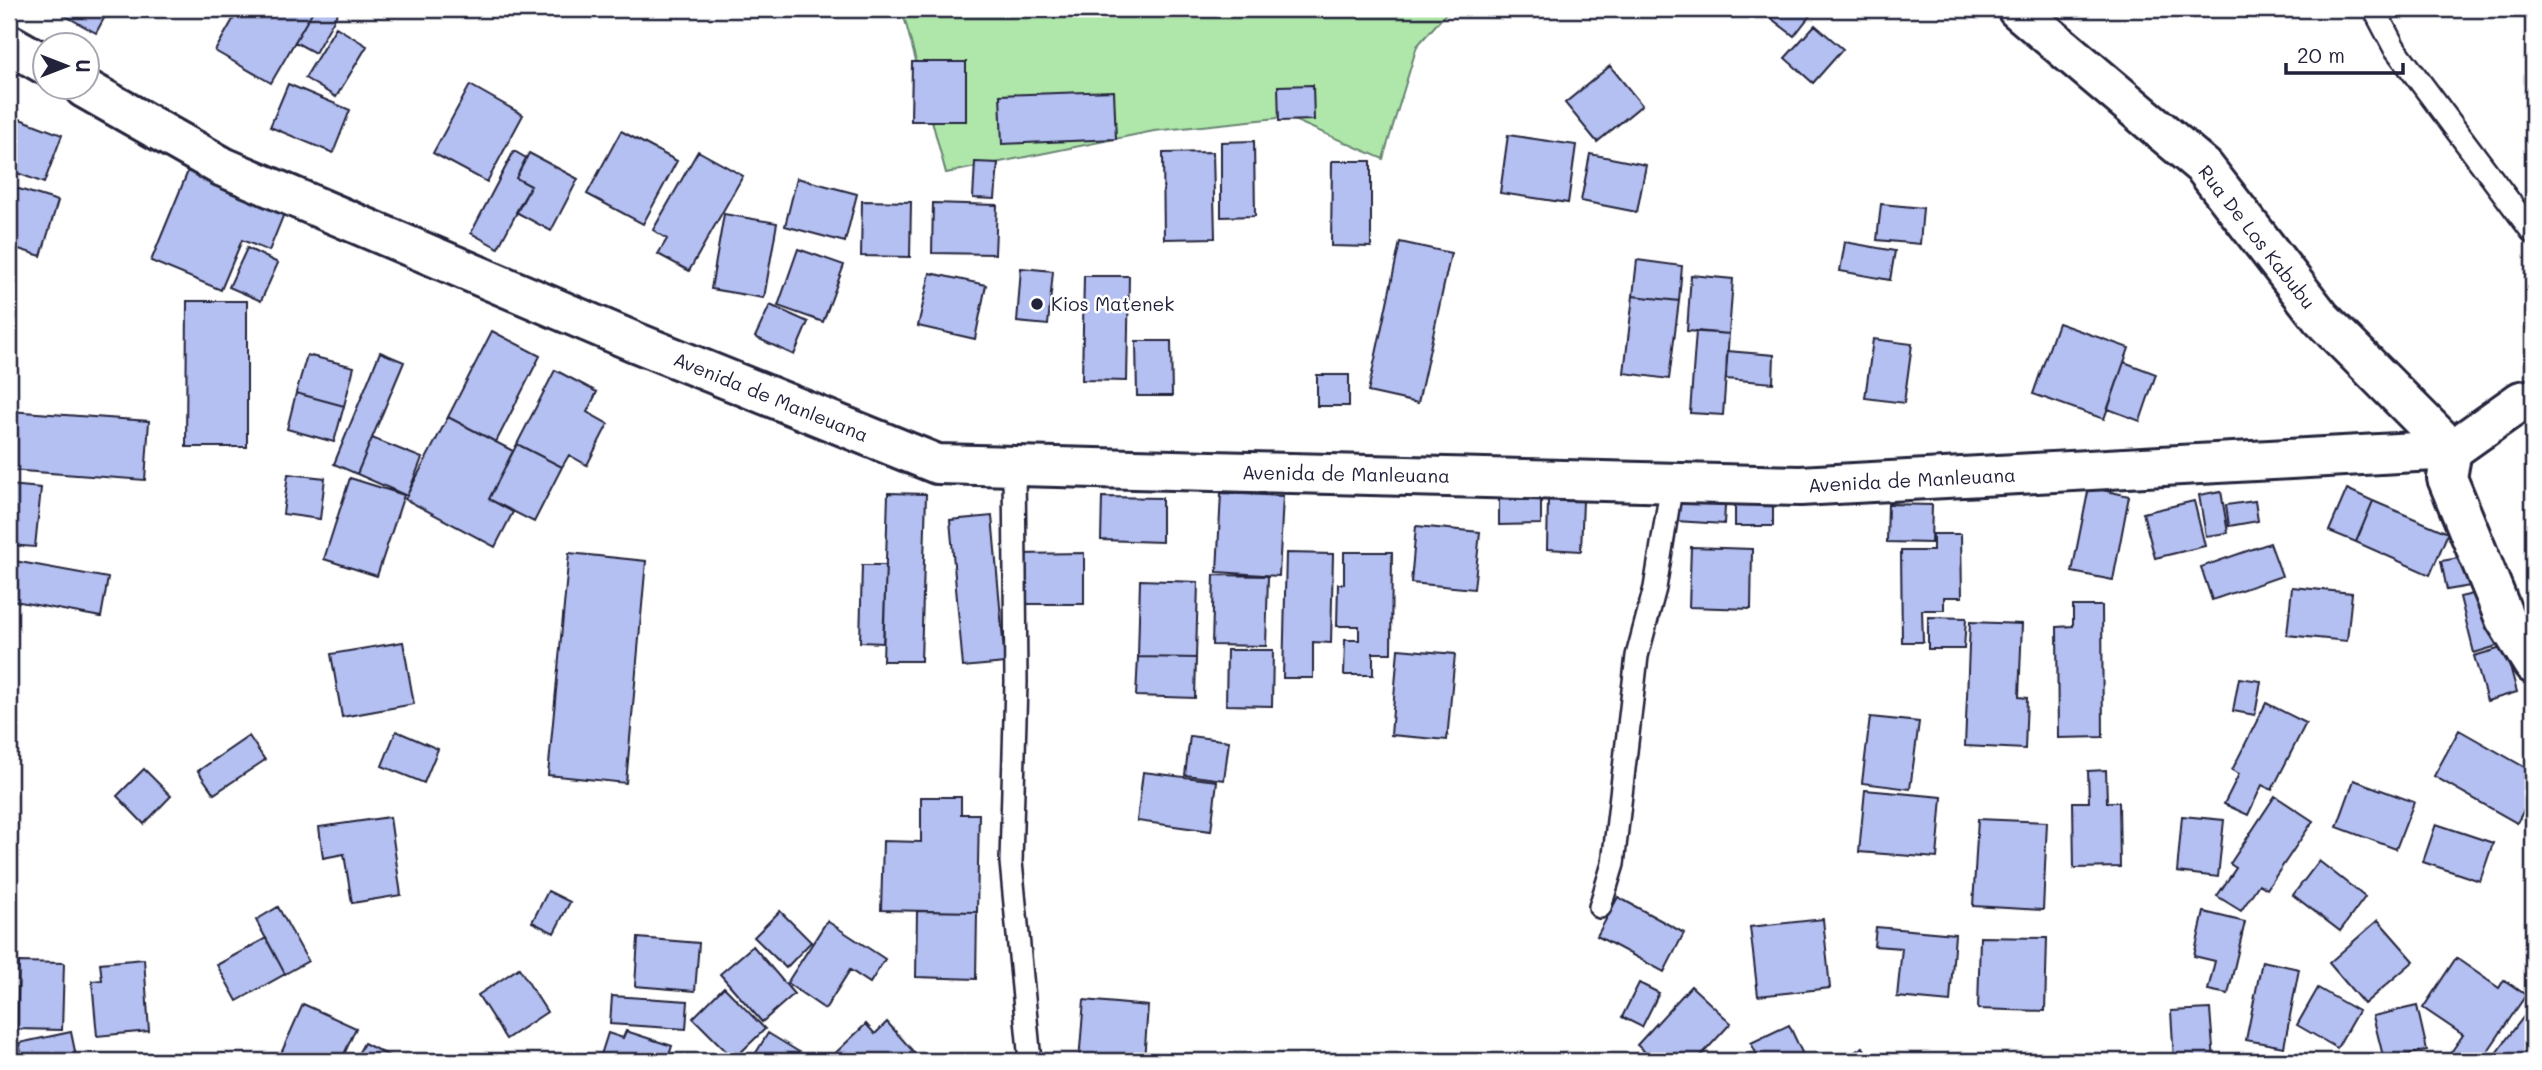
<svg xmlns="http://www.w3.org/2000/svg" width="2542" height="1070" font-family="Mali,sans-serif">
  <rect width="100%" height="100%" fill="#fff"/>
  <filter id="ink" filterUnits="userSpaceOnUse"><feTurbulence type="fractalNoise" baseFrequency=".0143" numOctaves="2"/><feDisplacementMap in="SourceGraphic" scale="14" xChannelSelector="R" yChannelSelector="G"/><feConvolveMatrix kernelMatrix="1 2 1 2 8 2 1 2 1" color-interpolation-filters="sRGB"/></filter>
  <g filter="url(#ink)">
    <path fill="#afe7aa" stroke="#688472" stroke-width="2" d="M902,9H1450L1417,46L1383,159L1287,117L1154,131L946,173Z"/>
    <path fill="#b4c0f1" stroke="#22223b" stroke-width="2" d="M67,9H109L96,33L64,15Z
      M239,9H314L271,83L215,51Z
      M314,9H340L315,53L295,42Z
      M1759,9H1815L1794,36Z
      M1815,25L1843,49L1813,83L1785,58Z
      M336,27L367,46L336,97L305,78Z
      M912,62H966V121H911Z
      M1610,66L1642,105L1597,142L1565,103Z
      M288,84L350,110L333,153L270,127Z
      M470,85L523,115L487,182L433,153Z
      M1313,85L1314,120L1279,121L1278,86Z
      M1114,91L1116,139L1002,144L1000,95Z
      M12,116L62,135L44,183L9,170V125Z
      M621,131L677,161L643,224L587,194Z
      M1508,135L1576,145L1568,203L1500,193Z
      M1254,141L1255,216L1221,217V142Z
      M514,151L526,158L516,178L531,186L498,248L471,233Z
      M698,151L743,176L689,271L658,254L667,239L653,230Z
      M1213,152L1215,238L1164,239L1163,153Z
      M529,153L578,179L551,231L516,212L531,186L516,178Z
      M1590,154L1646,165L1637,212L1581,201Z
      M1332,161H1371V247L1331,246Z
      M975,162L998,163L995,199L973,198Z
      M188,171L285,211L269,251L242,240L221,290L151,261Z
      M797,178L857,194L845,242L785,226Z
      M9,186L58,201L41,256L9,246Z
      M862,201L911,202L910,257L861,256Z
      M933,203L997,205L995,254L932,253Z
      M1881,204L1923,208L1920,244L1877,240Z
      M724,214L777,223L764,298L711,289Z
      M1400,242L1451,253L1418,403L1368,392Z
      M1845,242L1895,251L1890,280L1840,271Z
      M247,248L278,263L261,301L229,287Z
      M798,249L844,265L823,322L778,306Z
      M1637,260L1682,266L1679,301L1633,296Z
      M1021,268L1053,271L1048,325L1017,322Z
      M930,273L986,285L975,339L918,326Z
      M1691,275L1733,279L1729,334L1687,331Z
      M1084,276H1129L1127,381L1082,380Z
      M1633,296L1679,301L1669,379L1624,373Z
      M187,301H247V447H186Z
      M770,305L808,322L794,355L755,337Z
      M2058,323L2129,348L2104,419L2033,394Z
      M492,331L540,356L496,442L448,417Z
      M1696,331L1729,334L1723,415L1690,413Z
      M1873,339L1912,344L1904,403L1865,398Z
      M1136,341H1171L1172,396H1137Z
      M1727,351L1774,355L1773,383L1726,379Z
      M380,352L404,362L357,474L334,464Z
      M307,355L354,367L344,406L296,393Z
      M2124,362L2156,374L2140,421L2108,409Z
      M555,370L597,392L587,412L608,424L587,465L569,455L562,467L517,444Z
      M1317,375H1349V406H1317Z
      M296,393L344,406L334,442L287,429Z
      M9,411L149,421L145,480L9,470Z
      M448,417L513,451L489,499L513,512L495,547L405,499Z
      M372,438L422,458L407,496L357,474Z
      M517,444L562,467L534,522L489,499Z
      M288,474L325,478L320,519L283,514Z
      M350,478L404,495L377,576L324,559Z
      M9,485L41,488L35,547L9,545Z
      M1541,486V524L1499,525V487Z
      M1678,486L1726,489L1724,524L1676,521Z
      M2089,487L2129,496L2113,580L2072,572Z
      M2347,489L2373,501L2356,542L2329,531Z
      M1735,490H1773V526H1735Z
      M2221,491L2228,533L2206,536L2199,495Z
      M888,493L926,494L921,661H883Z
      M1221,493L1283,496L1279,576L1217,572Z
      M1102,497L1162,498V542L1101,540Z
      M1548,499L1583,501L1581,551L1547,549Z
      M2194,501L2205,546L2155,558L2143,513Z
      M2255,501L2258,521L2229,526L2226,505Z
      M2373,501L2448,533L2430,575L2356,542Z
      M1888,504L1932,505L1931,543L1887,542Z
      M992,516L1005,663L963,667L950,520Z
      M1416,526L1480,532L1474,589L1411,583Z
      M1933,534H1961L1962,597H1944V610H1922L1923,642H1902L1901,551H1933Z
      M2270,543L2282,576L2212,600L2201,567Z
      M1691,547L1752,549L1751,609L1689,607Z
      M1344,552H1392L1391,653H1373V675H1344L1345,640H1359V626H1337L1338,584H1344Z
      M569,553L646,561L626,783L548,775Z
      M1084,553V604H1017V554Z
      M1286,553L1333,554L1331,643L1313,642V678H1283Z
      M2471,556L2476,585L2447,590L2441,561Z
      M9,560L108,578L101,617L9,600Z
      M862,565H886L883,643L860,642Z
      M1214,575L1268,576L1266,646L1212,645Z
      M1140,580L1198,582L1196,658L1138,657Z
      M2292,587L2352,593L2347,641L2287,635Z
      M2486,591L2500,645L2474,653L2460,597Z
      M2073,606H2102L2103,737L2058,738L2057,627L2073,626Z
      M1928,617L1966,618L1964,649H1928Z
      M1970,622L2022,624L2019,697L2027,698L2025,749L1965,746Z
      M403,642L414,704L342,717L331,654Z
      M2505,647L2517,692L2487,701L2474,656Z
      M1398,649L1455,654L1447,740L1391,735Z
      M1227,650H1273L1272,706L1226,705Z
      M1138,657L1196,658L1195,698L1136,696Z
      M2239,678L2261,681L2255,715L2233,711Z
      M2266,703L2306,723L2272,790L2262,785L2248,815L2224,804L2239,774L2232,770Z
      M1870,717L1919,722L1910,789L1862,783Z
      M2459,730L2533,772V793L2517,823L2434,776Z
      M396,731L438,749L424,783L382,766Z
      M249,736L265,760L214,794L198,771Z
      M1190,736L1229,741L1224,780L1185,775Z
      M144,769L171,796L144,824L117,796Z
      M2106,770L2107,802H2119L2120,867L2074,868L2073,802H2089L2088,771Z
      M1143,772L1217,781L1211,831L1137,821Z
      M2354,780L2414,802L2396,849L2337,827Z
      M1865,790L1942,797L1937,858L1859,852Z
      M2275,796L2313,821L2267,889L2259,884L2241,911L2217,896L2236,868L2230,864Z
      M921,797H961V814H979L977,912L881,910L883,841L921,842Z
      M2182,816L2224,820L2218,877L2177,872Z
      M390,817L401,895L352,903L344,854L323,858L319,827Z
      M1978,819L2047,822L2043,910L1973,906Z
      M2436,824L2493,843L2480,881L2423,862Z
      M2319,861L2365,897L2340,931L2293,895Z
      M548,891L570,902L554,933L532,922Z
      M1618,897L1684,933L1664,972L1597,936Z
      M278,907L308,961L285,974L256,920Z
      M780,911L811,942L786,968L754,937Z
      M917,911L977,912L976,979L916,977Z
      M2204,912L2245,922L2228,994L2208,990L2215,961L2194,956Z
      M1823,919L1830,988L1758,996L1750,927Z
      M2378,920L2414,961L2364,1004L2329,963Z
      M827,921L885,959L870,983L850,970L825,1009L787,983Z
      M1876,927L1955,934L1950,1002L1897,997L1902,948L1874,946Z
      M1980,937L2047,938L2045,1011L1978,1009Z
      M266,938L285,974L237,1001L217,965Z
      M638,938L699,943L695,991L635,986Z
      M753,946L794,994L762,1022L720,974Z
      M2456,958L2499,988L2504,980L2526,995L2481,1061H2445L2463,1035L2423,1008Z
      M144,959L149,1031L97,1036L92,981L102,980L100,963Z
      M2262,961L2299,969L2284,1047L2246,1040Z
      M19,962L64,963L62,1030L17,1029Z
      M519,968L547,1012L506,1039L478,995Z
      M1639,983L1659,993L1642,1027L1622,1017Z
      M1691,986L1731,1023L1696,1061H1655L1637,1045Z
      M724,987L765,1029L734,1059L693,1018Z
      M2318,988L2358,1011L2337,1048L2297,1025Z
      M612,996L688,1001L686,1029L610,1024Z
      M1084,1000L1148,1006L1144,1061H1079Z
      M303,1004L356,1028L341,1061H287L279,1058Z
      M2417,1006L2427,1050L2384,1060L2373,1016Z
      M2531,1007L2533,1061H2490Z
      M2210,1009L2214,1061H2174L2171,1011Z
      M887,1022L919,1058L915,1061H827L866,1024L875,1034Z
      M1789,1025L1806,1061H1760L1751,1043Z
      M626,1031L672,1046L667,1061H599L608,1033L623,1038Z
      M71,1032L77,1061H23L19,1043Z
      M768,1033L814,1061H751Z
      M364,1043L395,1059L394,1061H354Z
      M1863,1047L1871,1061H1840Z"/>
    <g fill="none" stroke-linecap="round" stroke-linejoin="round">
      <defs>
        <path id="service" d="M2374,9L2394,47L2533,233
          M1014,466L1016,682L1011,862L1030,1061
          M1600,907L1613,864L1637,656L1655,588L1672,483"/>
        <path id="minor" d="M2017,9L2204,167L2321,318L2452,450"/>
        <path id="tertiary" d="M9,44L46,65
          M84,88L223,167L635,342L937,464L1800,486L2452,450
          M2452,450L2447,478L2505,619L2533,664
          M2452,450L2521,401L2533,399"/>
      </defs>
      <use href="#service" stroke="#22223b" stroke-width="26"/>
      <use href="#minor" stroke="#22223b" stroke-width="44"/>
      <use href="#tertiary" stroke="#22223b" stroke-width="44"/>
      <use href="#service" stroke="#fff" stroke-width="21"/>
      <use href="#minor" stroke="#fff" stroke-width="38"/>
      <use href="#tertiary" stroke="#fff" stroke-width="38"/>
    </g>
  </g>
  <circle fill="#22223b" stroke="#fff" stroke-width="2.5" cx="1037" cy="304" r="7"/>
  <g text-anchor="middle" stroke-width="5" stroke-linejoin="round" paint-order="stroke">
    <g font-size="19" fill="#22223b" stroke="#fff">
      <text transform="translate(2257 237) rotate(52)" y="7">Rua De Los Kabubu</text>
      <text transform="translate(771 397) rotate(22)" y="7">Avenida de Manleuana</text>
      <text transform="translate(1346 474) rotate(1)" y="7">Avenida de Manleuana</text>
      <text transform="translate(1912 480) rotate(-3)" y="7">Avenida de Manleuana</text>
    </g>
    <g font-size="19" fill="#22223b" stroke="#fff" text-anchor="start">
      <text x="1051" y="311">Kios Matenek</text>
    </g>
  </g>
  <rect width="2542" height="1070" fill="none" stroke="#fff" stroke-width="35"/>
  <rect x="18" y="18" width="2507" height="1035" fill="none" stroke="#22223b" stroke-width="2.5" filter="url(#ink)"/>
  <g transform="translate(66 66) rotate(90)"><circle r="33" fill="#ffffff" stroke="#a7a7b1" stroke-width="2"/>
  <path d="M0-5L12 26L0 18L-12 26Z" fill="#22223b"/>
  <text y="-10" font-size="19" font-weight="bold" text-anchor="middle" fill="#22223b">U</text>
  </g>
  <path d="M2286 63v10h117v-10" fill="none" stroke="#22223b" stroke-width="3.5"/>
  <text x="2297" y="63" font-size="21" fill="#22223b" stroke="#ffffff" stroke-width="5" paint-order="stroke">20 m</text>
</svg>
